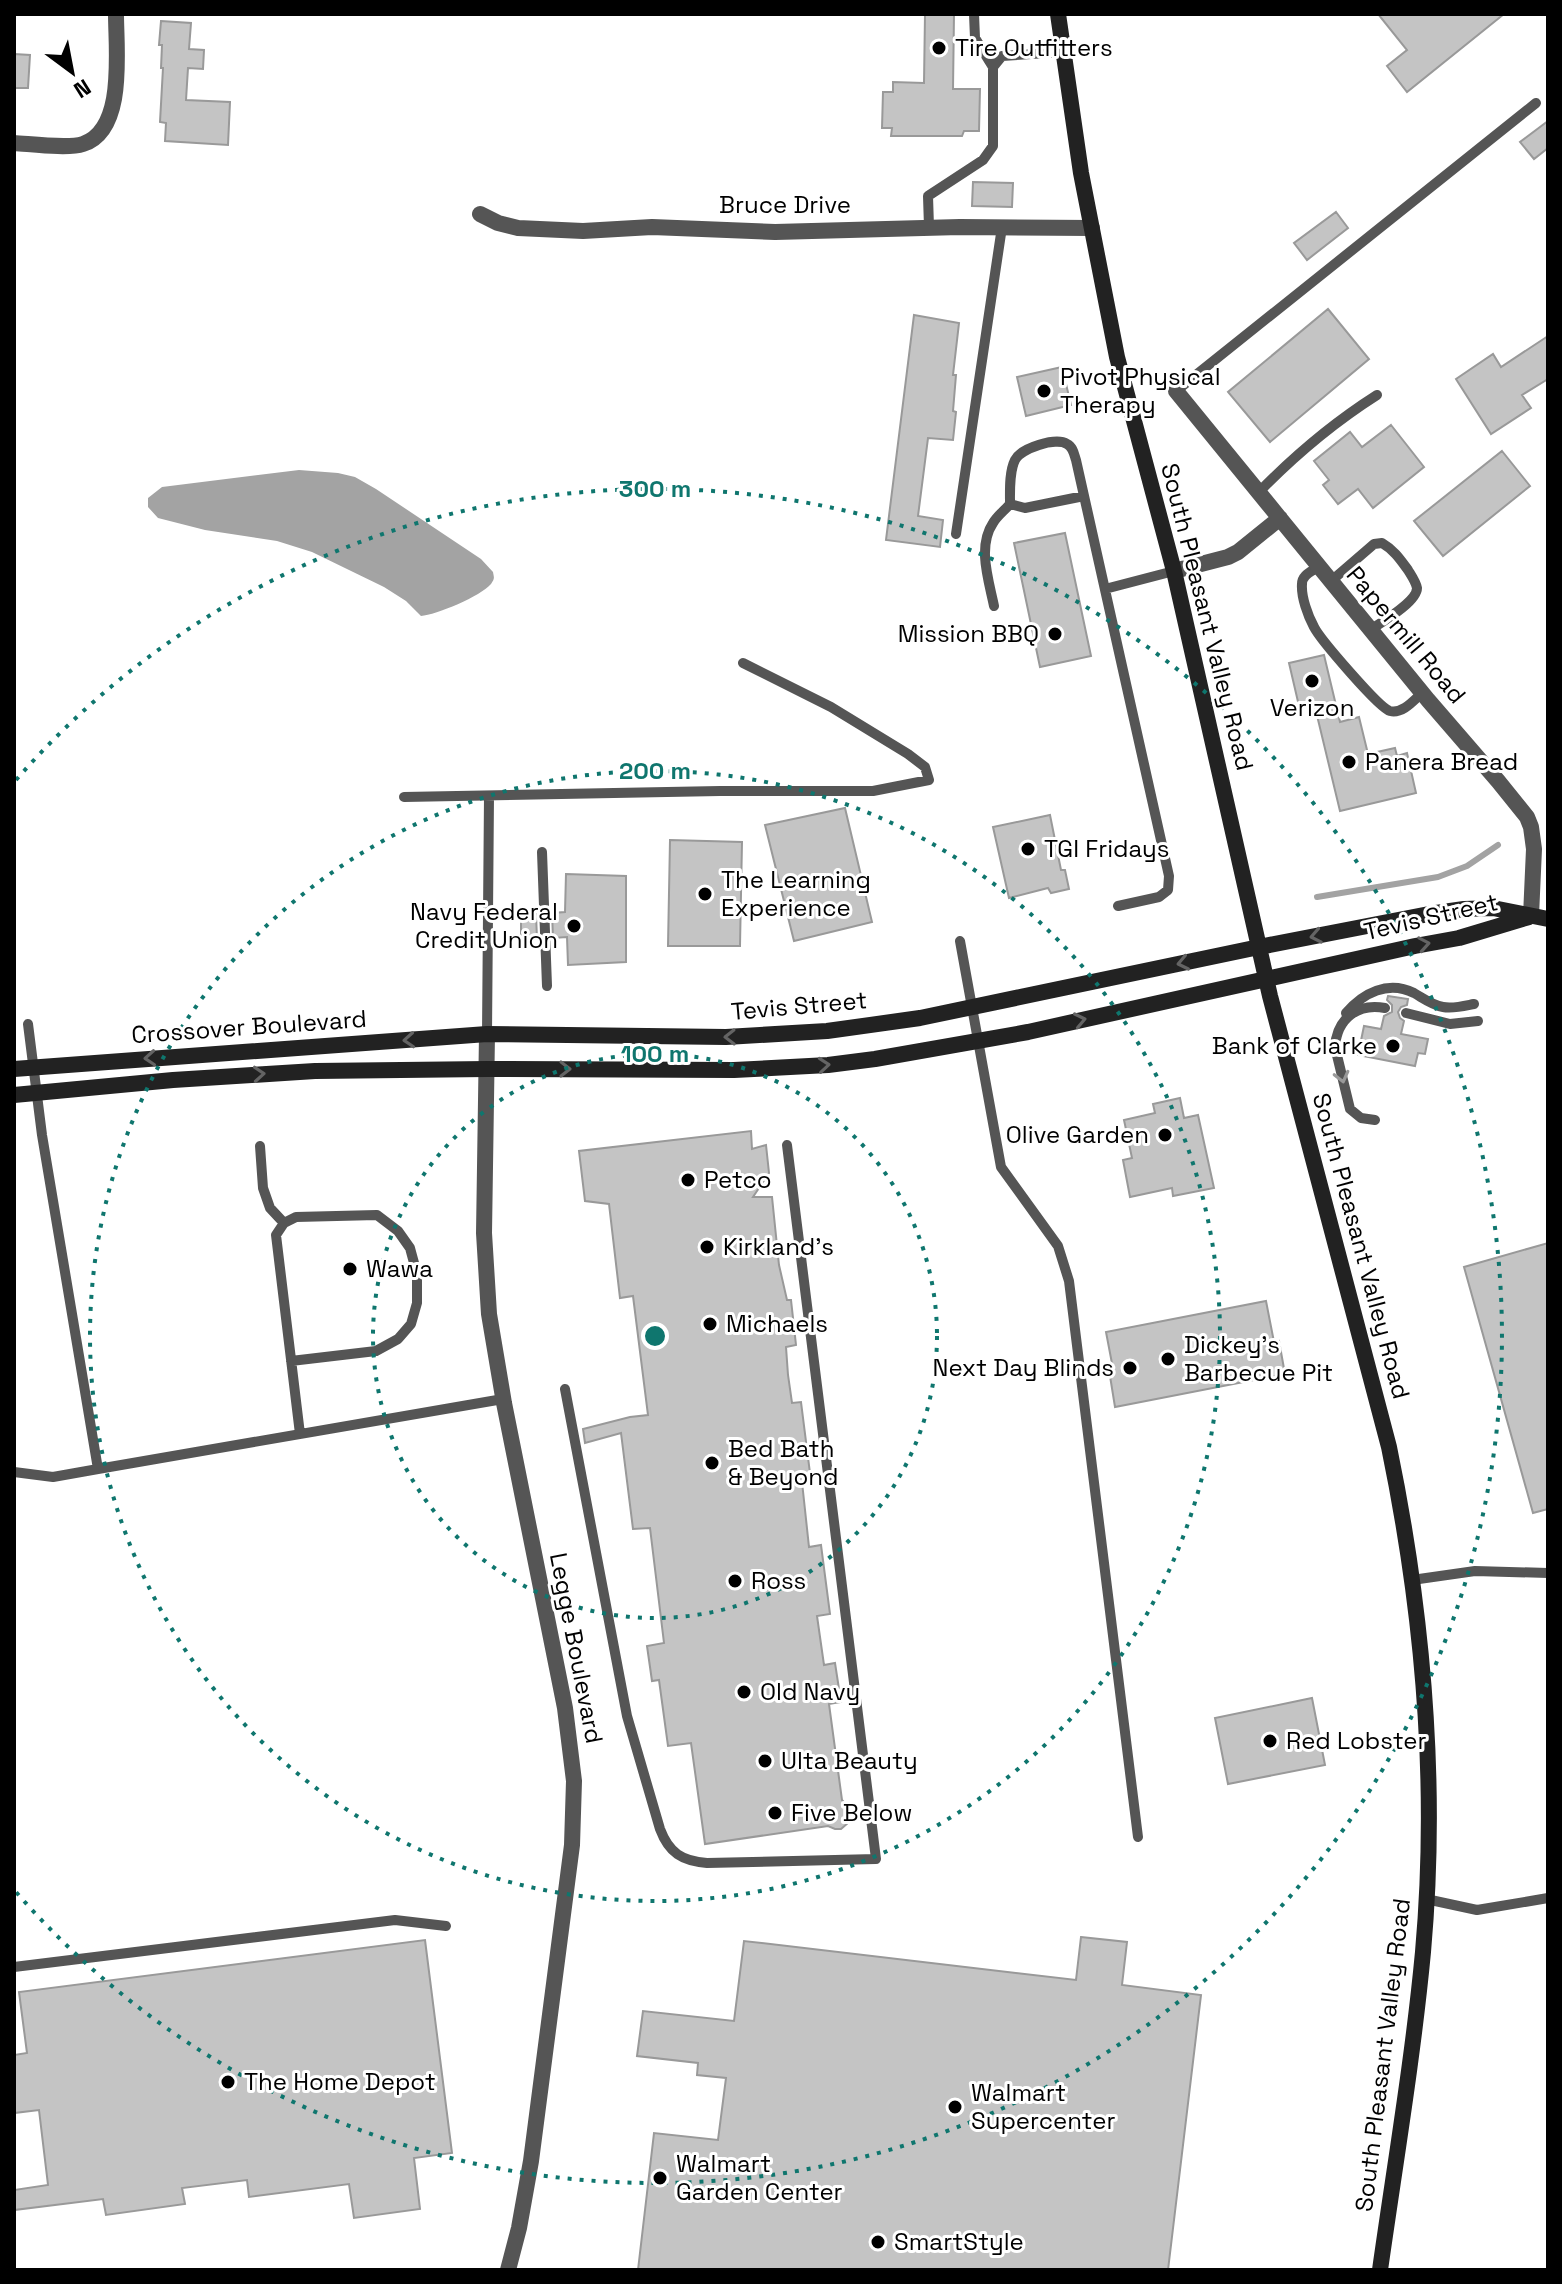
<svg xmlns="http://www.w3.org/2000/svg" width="1562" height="2284" font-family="'Space Grotesk',sans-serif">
  <rect width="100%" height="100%" fill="#fff"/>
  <path fill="#a3a3a3" d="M299,470L338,473L355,477L376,489L481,559L493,572C494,578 495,578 491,584C481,596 436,615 421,616L406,601L384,587L312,552L277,541L205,530L158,518L148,507V498L162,487Z"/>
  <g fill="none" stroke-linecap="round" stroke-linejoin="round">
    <path stroke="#a3a3a3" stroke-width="6" d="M1317,897L1438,877L1467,866L1498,845"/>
  </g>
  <path fill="#c4c4c4" stroke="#999" stroke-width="2" d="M925,14H954L953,89H980L979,131H964L962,136H891L892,128H882L883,92H893V82L924,83Z
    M1378,14H1504L1407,92L1387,66L1407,50Z
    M161,21L191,23L189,49L204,50L203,69L188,68L186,100L230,102L228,145L165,141L166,123L160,122L163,68H161L162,45H159Z
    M14,54L30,55L28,88H14Z
    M1548,121V148L1534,159L1520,142Z
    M973,182L1013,183L1012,207L972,206Z
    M1336,212L1348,228L1307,260L1294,243Z
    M1328,309L1369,359L1270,442L1228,392Z
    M914,315L959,323L953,375H956L953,411L956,412L953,440L928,438L918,516L943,520L940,547L886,540Z
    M1548,336V379L1522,395L1531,408L1491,434L1456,379L1493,354L1501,367Z
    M1062,367L1071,405L1026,416L1017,377Z
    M1391,425L1424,467L1373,508L1358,489L1338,504L1323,485L1329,480L1314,461L1350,432L1362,447Z
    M1502,451L1530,486L1443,556L1414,521Z
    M1065,533L1091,656L1040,667L1014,543Z
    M1324,655L1340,722L1359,717L1368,754L1395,748L1397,756L1407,753L1416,793L1340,811L1314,703L1299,706L1289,663Z
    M845,808L872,922L794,941L765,825Z
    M1050,815L1061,870H1065L1069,889L1051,893L1048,888L1009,898L993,827Z
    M670,840L742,842L740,946H668Z
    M566,874L626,876V962L568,965L567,937L553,938L552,913L565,912Z
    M536,914L537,939L521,940V915Z
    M1388,996L1408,999L1407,1005L1401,1007L1398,1012L1400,1018L1404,1021L1401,1034L1428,1039L1425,1054L1418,1053L1415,1066L1358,1055L1364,1026L1381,1029L1384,1016L1392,1012V1005L1387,1000Z
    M1180,1098L1184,1118L1198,1115L1214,1188L1173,1196L1172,1188L1130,1197L1123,1160L1132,1158L1124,1120L1155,1113L1153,1104Z
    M751,1131L752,1149L766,1145L769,1173L753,1197H772L779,1265L787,1300H791L796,1345L786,1347L788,1375L792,1403L801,1402L811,1481L802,1482L809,1547L821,1545L830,1614L817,1616L824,1665L835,1663L841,1702L829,1704L842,1800L849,1808L851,1815L848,1823L841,1829H835L828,1826L705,1844L691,1743L668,1746L659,1680L652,1681L647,1646L664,1643L650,1528L633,1529L621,1433L585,1443L583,1429L630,1417L648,1415L633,1296L620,1298L609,1204L585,1201L579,1151Z
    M1548,1243V1509L1533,1513L1464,1267Z
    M1266,1301L1274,1342L1279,1341L1285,1374L1115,1407L1110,1376L1114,1374L1106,1332Z
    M1312,1698L1325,1765L1228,1784L1215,1718Z
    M1081,1937L1127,1942L1122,1985L1201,1995L1168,2270H638L654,2133L718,2140L726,2078L697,2075L698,2063L637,2056L643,2011L734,2021L744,1941L1076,1980Z
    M425,1940L452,2153L414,2158L420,2209L354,2218L349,2184L249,2197L247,2180L182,2188L185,2204L106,2215L103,2199L14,2210V2190L48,2185L39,2110L14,2113V2055L27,2053L19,1992Z"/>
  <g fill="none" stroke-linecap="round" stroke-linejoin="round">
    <path stroke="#555" stroke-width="10" d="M974,14L975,38L993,67
      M929,227L928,196L983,160L993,146V67L1002,56L1063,52
      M1176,391L1536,103
      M1258,493C1295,455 1333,423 1377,395
      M1010,504L1025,508L1084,496
      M956,534L1002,227
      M1318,567C1311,572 1302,575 1302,584C1301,597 1308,616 1314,627C1320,639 1379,708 1390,711C1403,714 1414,700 1422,693
      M1330,582L1374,544L1382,543C1394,550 1400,559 1408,570C1411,575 1416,582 1417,588C1417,602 1382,622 1370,630
      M1105,589L1174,571
      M994,606C989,581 977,547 993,523C997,516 1005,510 1010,504C1010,491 1009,472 1015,460C1021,448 1056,437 1067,444C1073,447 1074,454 1076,460L1169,876L1168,890L1159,897L1118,906
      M404,797L720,791H873L929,780L925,767L908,754L831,707L743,663
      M542,852L547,986
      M960,941L1001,1167L1058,1246L1069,1281L1138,1837
      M1346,1013C1363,993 1388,980 1414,993C1423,998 1432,1005 1443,1007C1453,1009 1464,1006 1474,1004
      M1406,1013L1450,1024L1478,1021
      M28,1024L42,1135L98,1469L503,1399
      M487,1034L489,796
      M1375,1120L1361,1118L1350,1109L1335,1047C1337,1018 1358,1003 1385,1008
      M260,1146L263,1188L270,1208L284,1223
      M291,1361L376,1351L398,1339L411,1324L417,1303V1274L410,1248L398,1231L377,1215L296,1217L284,1223L276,1235L300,1434
      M565,1389L627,1716L660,1829C669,1853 682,1861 707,1863L876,1859L787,1145
      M14,1472L53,1477L98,1469
      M1412,1580L1475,1571L1548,1573
      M1426,1899L1477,1910L1548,1898
      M14,1967L395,1920L446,1926"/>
    <path stroke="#555" stroke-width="16" d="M14,143C31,144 68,149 83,144C126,130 116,51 116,14
      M480,214L498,223L518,228L583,231L652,227L775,232L960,227L1092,228
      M1176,391L1428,700L1498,781L1527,817L1531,827L1534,849L1531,916
      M1174,571L1228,557L1238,552L1280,518
      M487,1034L484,1233L489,1314L504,1403L565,1708L574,1781L572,1845L531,2161L519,2228L508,2270"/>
    <path stroke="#222" stroke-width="16" d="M1058,14L1081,173L1117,357L1174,571L1270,996L1389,1447C1423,1612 1438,1784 1423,1952C1413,2058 1395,2164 1380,2270
      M14,1069L487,1034L726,1037L827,1031L920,1018L1259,947L1429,914L1464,909L1493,908L1548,919
      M14,1095L173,1080L315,1071L487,1069L734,1070L828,1065L875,1059L1028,1032L1415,946L1459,938L1529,917"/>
  </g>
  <defs><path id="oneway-chevron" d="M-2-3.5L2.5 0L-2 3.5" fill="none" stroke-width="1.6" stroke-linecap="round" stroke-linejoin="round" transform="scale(2)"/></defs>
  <g stroke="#646464">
    <use href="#oneway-chevron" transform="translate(1316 936) rotate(169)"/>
    <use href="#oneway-chevron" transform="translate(1424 944) rotate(-10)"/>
    <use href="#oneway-chevron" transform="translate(1183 963) rotate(168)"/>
    <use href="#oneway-chevron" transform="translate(1080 1020) rotate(-12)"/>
    <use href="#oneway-chevron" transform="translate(730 1037) rotate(179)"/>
    <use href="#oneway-chevron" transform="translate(409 1040) rotate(176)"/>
    <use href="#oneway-chevron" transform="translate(150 1058) rotate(176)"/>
    <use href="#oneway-chevron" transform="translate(824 1065) rotate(-5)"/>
    <use href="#oneway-chevron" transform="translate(565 1069)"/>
    <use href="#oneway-chevron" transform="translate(259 1074) rotate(-4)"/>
  </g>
  <use stroke="#999" href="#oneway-chevron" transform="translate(1342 1077) rotate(76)"/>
  <g fill="none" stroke="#0f766e" stroke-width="4" stroke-dasharray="4 8">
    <circle cx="655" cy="1336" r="282"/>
    <circle cx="655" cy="1336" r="565"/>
    <path d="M16 780A847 847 0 1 1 16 1892"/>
  </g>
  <g fill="#000" stroke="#fff" stroke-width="3">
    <circle cx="939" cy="48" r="8"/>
    <circle cx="1044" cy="391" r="8"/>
    <circle cx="1055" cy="634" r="8"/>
    <circle cx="1312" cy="681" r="8"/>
    <circle cx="1349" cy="762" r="8"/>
    <circle cx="1028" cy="849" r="8"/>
    <circle cx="705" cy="894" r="8"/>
    <circle cx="574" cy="926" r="8"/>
    <circle cx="1393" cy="1046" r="8"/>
    <circle cx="1165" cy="1135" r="8"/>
    <circle cx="688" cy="1180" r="8"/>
    <circle cx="707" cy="1247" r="8"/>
    <circle cx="350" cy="1269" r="8"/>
    <circle cx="710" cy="1324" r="8"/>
    <circle cx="1168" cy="1359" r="8"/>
    <circle cx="1130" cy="1368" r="8"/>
    <circle cx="712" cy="1463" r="8"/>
    <circle cx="735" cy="1581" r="8"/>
    <circle cx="744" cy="1692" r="8"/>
    <circle cx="1270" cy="1741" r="8"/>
    <circle cx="765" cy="1761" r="8"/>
    <circle cx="775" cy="1813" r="8"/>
    <circle cx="228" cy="2082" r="8"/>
    <circle cx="955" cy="2107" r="8"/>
    <circle cx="660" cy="2178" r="8"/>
    <circle cx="878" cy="2242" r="8"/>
  </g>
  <g text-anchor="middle" stroke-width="6" stroke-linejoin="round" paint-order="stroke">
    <g font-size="24" fill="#000" stroke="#fff" text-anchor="start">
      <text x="955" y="56">Tire Outfitters</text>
      <text x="1060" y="385">Pivot Physical<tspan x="1060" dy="28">Therapy</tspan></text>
      <text x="1039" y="642" text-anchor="end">Mission BBQ</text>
      <text x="1312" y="716" text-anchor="middle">Verizon</text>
      <text x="1365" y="770">Panera Bread</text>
      <text x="1044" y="857">TGI Fridays</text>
      <text x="721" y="888">The Learning<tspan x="721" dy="28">Experience</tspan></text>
      <text x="558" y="920" text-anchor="end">Navy Federal<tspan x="558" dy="28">Credit Union</tspan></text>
      <text x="1377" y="1054" text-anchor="end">Bank of Clarke</text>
      <text x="1149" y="1143" text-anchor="end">Olive Garden</text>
      <text x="704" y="1188">Petco</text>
      <text x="723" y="1255">Kirkland's</text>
      <text x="366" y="1277">Wawa</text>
      <text x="726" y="1332">Michaels</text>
      <text x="1184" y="1353">Dickey's<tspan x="1184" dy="28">Barbecue Pit</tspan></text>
      <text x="1114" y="1376" text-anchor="end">Next Day Blinds</text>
      <text x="728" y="1457">Bed Bath<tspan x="728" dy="28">&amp; Beyond</tspan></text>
      <text x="751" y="1589">Ross</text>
      <text x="760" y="1700">Old Navy</text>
      <text x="1286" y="1749">Red Lobster</text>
      <text x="781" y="1769">Ulta Beauty</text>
      <text x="791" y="1821">Five Below</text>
      <text x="244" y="2090">The Home Depot</text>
      <text x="971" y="2101">Walmart<tspan x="971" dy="28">Supercenter</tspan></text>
      <text x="676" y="2172">Walmart<tspan x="676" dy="28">Garden Center</tspan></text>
      <text x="894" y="2250">SmartStyle</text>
    </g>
    <g font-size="24" fill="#000" stroke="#fff">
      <text x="785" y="213">Bruce Drive</text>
      <text transform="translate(1207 617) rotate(76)" y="8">South Pleasant Valley Road</text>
      <text transform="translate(1406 635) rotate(50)" y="8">Papermill Road</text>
      <text transform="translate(1431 917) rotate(-13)" y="8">Tevis Street</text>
      <text transform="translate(799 1006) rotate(-5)" y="8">Tevis Street</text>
      <text transform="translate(249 1027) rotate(-4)" y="8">Crossover Boulevard</text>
      <text transform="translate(1361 1246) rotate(75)" y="8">South Pleasant Valley Road</text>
      <text transform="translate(576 1648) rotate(79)" y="8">Legge Boulevard</text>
      <text transform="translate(1383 2055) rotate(-83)" y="8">South Pleasant Valley Road</text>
    </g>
  </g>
  <circle cx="655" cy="1336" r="12" fill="#0f766e" stroke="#fff" stroke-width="4"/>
  <g font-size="24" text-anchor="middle" font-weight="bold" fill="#0f766e" stroke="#fff" stroke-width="6" stroke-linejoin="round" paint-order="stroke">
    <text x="655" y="497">300 m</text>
    <text x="655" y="779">200 m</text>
    <text x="655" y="1062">100 m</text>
  </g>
  <rect width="1562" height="2284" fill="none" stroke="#000000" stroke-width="32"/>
  <g transform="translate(72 72) rotate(148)" stroke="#ffffff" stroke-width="6" paint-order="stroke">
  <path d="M0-6L14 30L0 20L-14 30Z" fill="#000000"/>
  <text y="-12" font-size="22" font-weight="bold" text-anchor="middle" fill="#000000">N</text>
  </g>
</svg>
